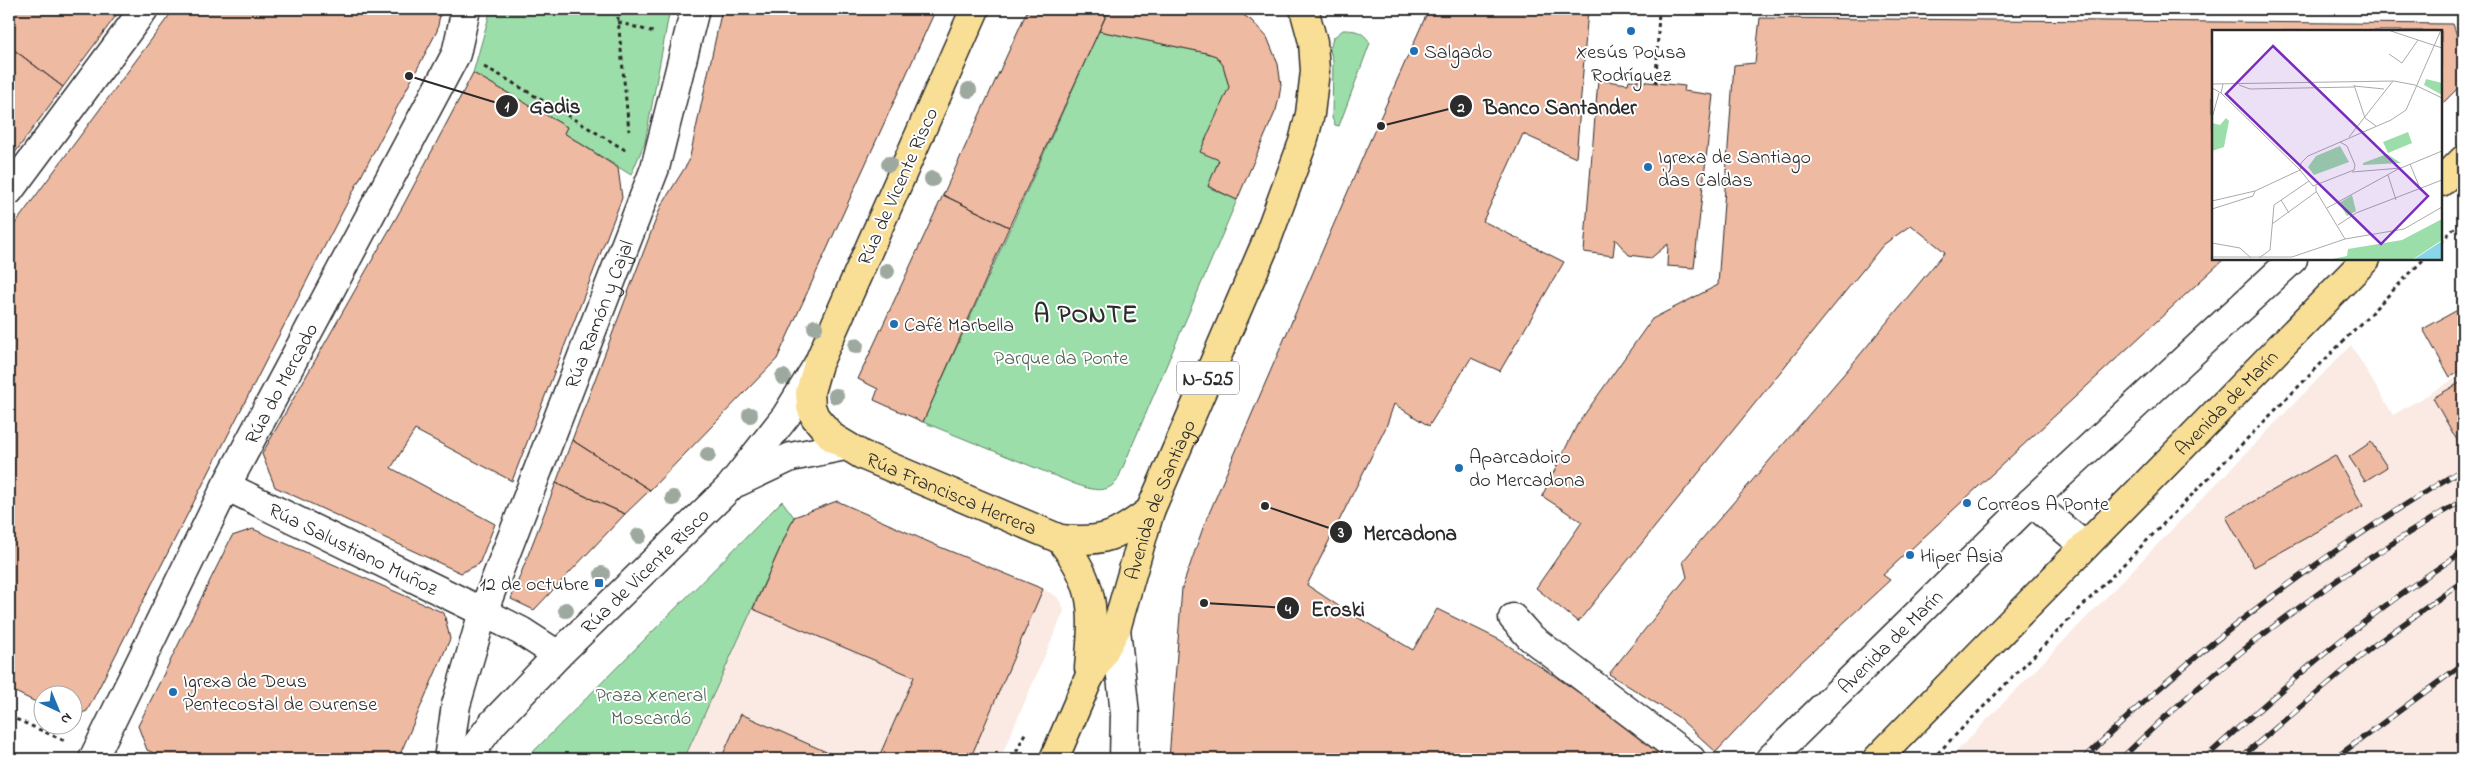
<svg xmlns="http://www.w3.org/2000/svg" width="2472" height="768" font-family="'Indie Flower',sans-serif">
  <rect width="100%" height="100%" fill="#fff"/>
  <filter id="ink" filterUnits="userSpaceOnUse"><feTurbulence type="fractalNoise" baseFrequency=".02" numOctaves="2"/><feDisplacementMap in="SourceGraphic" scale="10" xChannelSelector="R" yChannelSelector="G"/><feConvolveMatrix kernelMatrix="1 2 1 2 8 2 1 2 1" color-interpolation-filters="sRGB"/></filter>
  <g filter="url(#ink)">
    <path fill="#faeae3" d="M2351,345L2393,415L2463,374V759H1949Z
      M837,501L940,547L1043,589L1056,596L1062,604L1064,611L1000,759H684L794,517Z"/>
    <path fill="#9cdea9" stroke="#64846a" d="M491,9H670L645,142L631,175L564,133L567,127L473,73Z
      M1343,30C1355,30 1363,31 1370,43L1339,126L1335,125L1332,118L1333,61L1330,50L1333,38Z
      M1099,31L1207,53L1216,56L1223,65L1229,87L1219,160L1208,187L1237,200L1117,481C1105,495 1090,489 1075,484L923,422Z
      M782,501L794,517L684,759H526Z"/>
    <path fill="#efbaa2" stroke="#2b2b2b" d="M9,9H121L63,87L9,46Z
      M174,9H441L437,31L321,253L87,711L72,717V696H42V705L9,689V232Z
      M722,9H936L777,359L650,490L572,440L661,206L689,161Z
      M1028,9H1109L1009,227L943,195Z
      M1109,9H1234L1251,20L1267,37L1278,64L1281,85L1279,98L1276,110L1237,200L1208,186L1219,160L1200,152L1229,87L1223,65L1216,56L1207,53L1099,31Z
      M1435,9H1588L1576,158L1523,134L1483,221L1564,262L1500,371L1471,358L1429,426L1394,404L1386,427L1307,585L1340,607L1413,650L1437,609L1500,640L1657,744L1673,759H1169L1182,588L1204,525L1368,145L1428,11Z
      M1760,18L2453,24L2463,52V83L2441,105V31H2213V259H2224L1883,575L1890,580L1798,665L1716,752L1678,717L1609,674L1687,577L1683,561L1849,368L1945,252L1911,225L1883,245L1578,622L1536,588L1582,522L1542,496L1577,425L1652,319L1718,285L1734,65L1755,63Z
      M9,46L63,87L9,161Z
      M473,73L567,127L564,133L618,168L622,198L512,481L415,430L391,468L495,524L479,564L461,573L275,487L262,454L404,204Z
      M1598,80L1628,84L1629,80L1685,86L1684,91L1713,95L1694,268L1667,266L1668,244L1651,258L1629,255L1615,239L1613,256L1584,252Z
      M943,195L1009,227L923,422L874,400L878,389L858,379Z
      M2463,307V369L2450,377L2423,329Z
      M2463,381V439L2458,442L2433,398Z
      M572,440L650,490L625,514L556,483Z
      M2371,442L2387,467L2365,481L2349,457Z
      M2335,455L2363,506L2254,567L2226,517Z
      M556,483L625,514L534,610L511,599Z
      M837,501L940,547L1043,589L970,759H878L914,677L753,609L794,517Z
      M253,529L444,613L450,639L398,759H167L147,750L138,726L232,536Z
      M741,714L842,759H721Z"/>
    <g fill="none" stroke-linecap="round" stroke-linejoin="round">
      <defs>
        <g id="minor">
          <path d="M9,191L144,9"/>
          <path d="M738,482L791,457L845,446"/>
          <path id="s1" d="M226,486L483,612L521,631L558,655"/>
          <path d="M2031,502L2085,546"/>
          <path d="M1513,618L1530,637L1691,759"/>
          <path d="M1116,629L1125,714L1124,759"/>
          <path id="s2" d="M93,759L226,486L456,54L466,9"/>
          <path id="s3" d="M448,759L456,705L483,612L655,168L695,9"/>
          <path id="s4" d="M466,759L493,723L558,655L730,487L786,416L817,366"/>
          <path id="s5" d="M1770,759L2031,502L2293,259"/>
        </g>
        <g id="major">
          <path d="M2441,182L2463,160"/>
          <path id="s6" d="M1877,759L2366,259"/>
        </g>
        <g id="highway">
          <path id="s7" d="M975,9L818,364L810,392L811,407L815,417L832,437L862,455L1060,539C1104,543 1115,537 1150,511"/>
          <path d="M1060,539C1097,586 1094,612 1089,668"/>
          <path id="s8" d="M1054,759L1088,680L1116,629L1150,511L1265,245L1303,142L1310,114L1315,71L1313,42L1304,9"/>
        </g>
      </defs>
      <use href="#minor" stroke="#2b2b2b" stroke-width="31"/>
      <use href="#major" stroke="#2b2b2b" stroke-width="31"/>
      <use href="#highway" stroke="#2b2b2b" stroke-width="31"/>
      <path stroke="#2b2b2b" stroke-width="3" stroke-dasharray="4 4" stroke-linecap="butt" d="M617,9L629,131
        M618,22L656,33
        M484,67L498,74L627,151
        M1656,83L1659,9
        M2441,242L2463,219
        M9,716L65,741
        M1013,759L1026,731
        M1932,759L2424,259"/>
      <use href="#minor" stroke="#fff" stroke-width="28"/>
      <use href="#major" stroke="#f9df96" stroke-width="28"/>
      <use href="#highway" stroke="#f9df96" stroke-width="28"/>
      <defs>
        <path id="rail" d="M2084,759C2198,645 2326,551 2463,469
          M2121,759C2222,659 2340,572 2463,500
          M2204,759C2285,685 2370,611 2463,552
          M2239,759L2372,647L2463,581
          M2334,759L2463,664"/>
      </defs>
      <use href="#rail" stroke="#2b2b2b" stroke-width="5.5"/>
      <use href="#rail" stroke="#fff" stroke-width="4" stroke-dasharray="11" stroke-linecap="butt"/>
    </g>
    <g fill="#9da89f">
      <circle cx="969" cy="90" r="8"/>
      <circle cx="889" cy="164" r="8"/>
      <circle cx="932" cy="179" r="8"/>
      <circle cx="887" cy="271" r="8"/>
      <circle cx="815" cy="327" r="8"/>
      <circle cx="856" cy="346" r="8"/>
      <circle cx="783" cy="377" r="8"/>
      <circle cx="836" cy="396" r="8"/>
      <circle cx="750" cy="415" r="8"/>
      <circle cx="708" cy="455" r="8"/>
      <circle cx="673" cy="498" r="8"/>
      <circle cx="639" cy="536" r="8"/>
      <circle cx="602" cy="574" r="8"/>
      <circle cx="566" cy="610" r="8"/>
    </g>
  </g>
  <g fill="#1f6fb2" stroke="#fff" stroke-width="2">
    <circle cx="1631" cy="31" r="5"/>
    <circle cx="1414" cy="51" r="5"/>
    <circle cx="1648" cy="167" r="5"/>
    <circle cx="894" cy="324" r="5"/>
    <circle cx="1459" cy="468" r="5"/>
    <circle cx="1967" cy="503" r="5"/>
    <circle cx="1910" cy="555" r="5"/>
    <rect x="594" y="578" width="10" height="10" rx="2.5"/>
    <circle cx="173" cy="692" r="5"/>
  </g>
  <g text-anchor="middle" stroke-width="4" stroke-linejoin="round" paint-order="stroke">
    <rect fill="#fff" stroke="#6b6b6b" stroke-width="1" x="1177" y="361.5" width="62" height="33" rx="4"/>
    <g font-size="19" font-weight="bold" fill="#2b2b2b">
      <text x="1208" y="385">N-525</text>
    </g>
    <g font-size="20" fill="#2b2b2b" stroke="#fff" text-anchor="start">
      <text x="1424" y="58">Salgado</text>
      <text x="1631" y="58" text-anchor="middle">Xesús Pousa<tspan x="1631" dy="23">Rodríguez</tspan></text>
      <text x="1658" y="163">Igrexa de Santiago<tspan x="1658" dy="23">das Caldas</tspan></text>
      <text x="904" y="331">Café Marbella</text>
      <text x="1469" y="463">Aparcadoiro<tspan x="1469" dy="23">do Mercadona</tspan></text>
      <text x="1977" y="510">Correos A Ponte</text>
      <text x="1920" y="562">Hiper Asia</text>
      <text x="589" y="590" text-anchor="end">12 de octubre</text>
      <text x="183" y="687">Igrexa de Deus<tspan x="183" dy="23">Pentecostal de Ourense</tspan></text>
    </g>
    <g font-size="20" fill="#2b2b2b" stroke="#fff">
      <text transform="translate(897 186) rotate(-66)" y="7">Rúa de Vicente Risco</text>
      <text dy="7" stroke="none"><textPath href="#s3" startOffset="471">Rúa Ramón y Cajal</textPath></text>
      <text dy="7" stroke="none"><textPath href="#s2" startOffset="420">Rúa do Mercado</textPath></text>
      <text dy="7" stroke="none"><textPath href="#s6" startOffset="499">Avenida de Marín</textPath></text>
      <text dy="7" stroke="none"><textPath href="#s7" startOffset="602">Rúa Francisca Herrera</textPath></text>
      <text dy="7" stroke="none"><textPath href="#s8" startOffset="281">Avenida de Santiago</textPath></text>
      <text dy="7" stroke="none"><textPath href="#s1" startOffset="142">Rúa Salustiano Muñoz</textPath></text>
      <text dy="7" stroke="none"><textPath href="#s4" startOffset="260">Rúa de Vicente Risco</textPath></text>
      <text dy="7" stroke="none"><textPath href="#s5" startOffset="168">Avenida de Marín</textPath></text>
    </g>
    <g font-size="20" fill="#4d6151" stroke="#fff">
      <text x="1061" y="364">Parque da Ponte</text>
      <text x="651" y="701">Praza Xeneral<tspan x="651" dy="23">Moscardó</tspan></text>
    </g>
    <g font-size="25" font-weight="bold" letter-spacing="1" fill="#2b2b2b" stroke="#fff">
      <text x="1086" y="322">A PONTE</text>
    </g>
  </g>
  <g transform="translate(2212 30)">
    <rect width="230" height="230" fill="#fff"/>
    <path d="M214,49L230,53V65L212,55ZM14,88L17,91L12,117L0,121V93L8,95ZM196,102L200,113L176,123L171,112ZM128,116L137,132L102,145L96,137L104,126ZM175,124L189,133L151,135V133ZM140,165L144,181L135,186L127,173ZM230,189V210L200,230H116L135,226L136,219L190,210Z" fill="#9cdea9"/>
    <path d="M230,211V230H201Z" fill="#89d6e9"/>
    <path fill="none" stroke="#aaa" stroke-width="1" d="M176,0L230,18M177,24L190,33L206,10M0,54L182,51L203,55L230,68M27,55L38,59L142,57M142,55L153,88L164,96M142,56L172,59M0,58L9,63L11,54M9,63L88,140M0,88L7,63M137,107L181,51M198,134L209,161M88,140L89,133L96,126L179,90L194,80L229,0M88,140L101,156L142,140L143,135L135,116L128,112M140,142L189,138L230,121M176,145L184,170M104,156V161L133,209M69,170L77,183M0,171L43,161L88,140M115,178L188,138M0,179L41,166L43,161M60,194L104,162M126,195L144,183L230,150M0,213L28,218L39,228M0,227H80L133,209L192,199L230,177M47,228L58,220L62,175L97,151"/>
    <path fill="#7b2cbf" fill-opacity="0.15" stroke="#7b2cbf" stroke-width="2.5" d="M61,16L216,166L169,214L14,64Z"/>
    <rect width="230" height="230" fill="none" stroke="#2b2b2b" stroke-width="2.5"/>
  </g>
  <path fill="none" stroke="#2b2b2b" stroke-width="2" d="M409 76L507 106M1381 126L1461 106M1265 506L1341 532M1204 603L1288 608"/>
  <g fill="#2b2b2b" stroke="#fff" stroke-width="2">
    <circle cx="409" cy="76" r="5"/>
    <circle cx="1381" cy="126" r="5"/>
    <circle cx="1265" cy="506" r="5"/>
    <circle cx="1204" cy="603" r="5"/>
    <circle cx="507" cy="106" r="12"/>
    <circle cx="1461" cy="106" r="12"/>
    <circle cx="1341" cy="532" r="12"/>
    <circle cx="1288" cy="608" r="12"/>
  </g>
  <g font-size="15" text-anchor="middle" font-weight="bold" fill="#fff">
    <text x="507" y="111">1</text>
    <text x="1461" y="112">2</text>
    <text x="1341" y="537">3</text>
    <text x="1288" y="614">4</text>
  </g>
  <g font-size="21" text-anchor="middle" font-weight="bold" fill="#2b2b2b" stroke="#fff" stroke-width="4" stroke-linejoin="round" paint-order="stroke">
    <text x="555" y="113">Gadis</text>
    <text x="1560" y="114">Banco Santander</text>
    <text x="1410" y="540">Mercadona</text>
    <text x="1338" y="616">Eroski</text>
  </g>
  <rect width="2472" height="768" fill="none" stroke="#fff" stroke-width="30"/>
  <rect x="15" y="15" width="2442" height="738" fill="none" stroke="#2b2b2b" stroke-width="2" filter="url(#ink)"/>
  <g transform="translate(58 710) rotate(136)"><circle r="24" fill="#ffffff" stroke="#aaaaaa"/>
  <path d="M0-4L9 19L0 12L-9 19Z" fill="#1f6fb2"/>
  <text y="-8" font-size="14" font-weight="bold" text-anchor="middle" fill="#2b2b2b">N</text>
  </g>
</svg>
